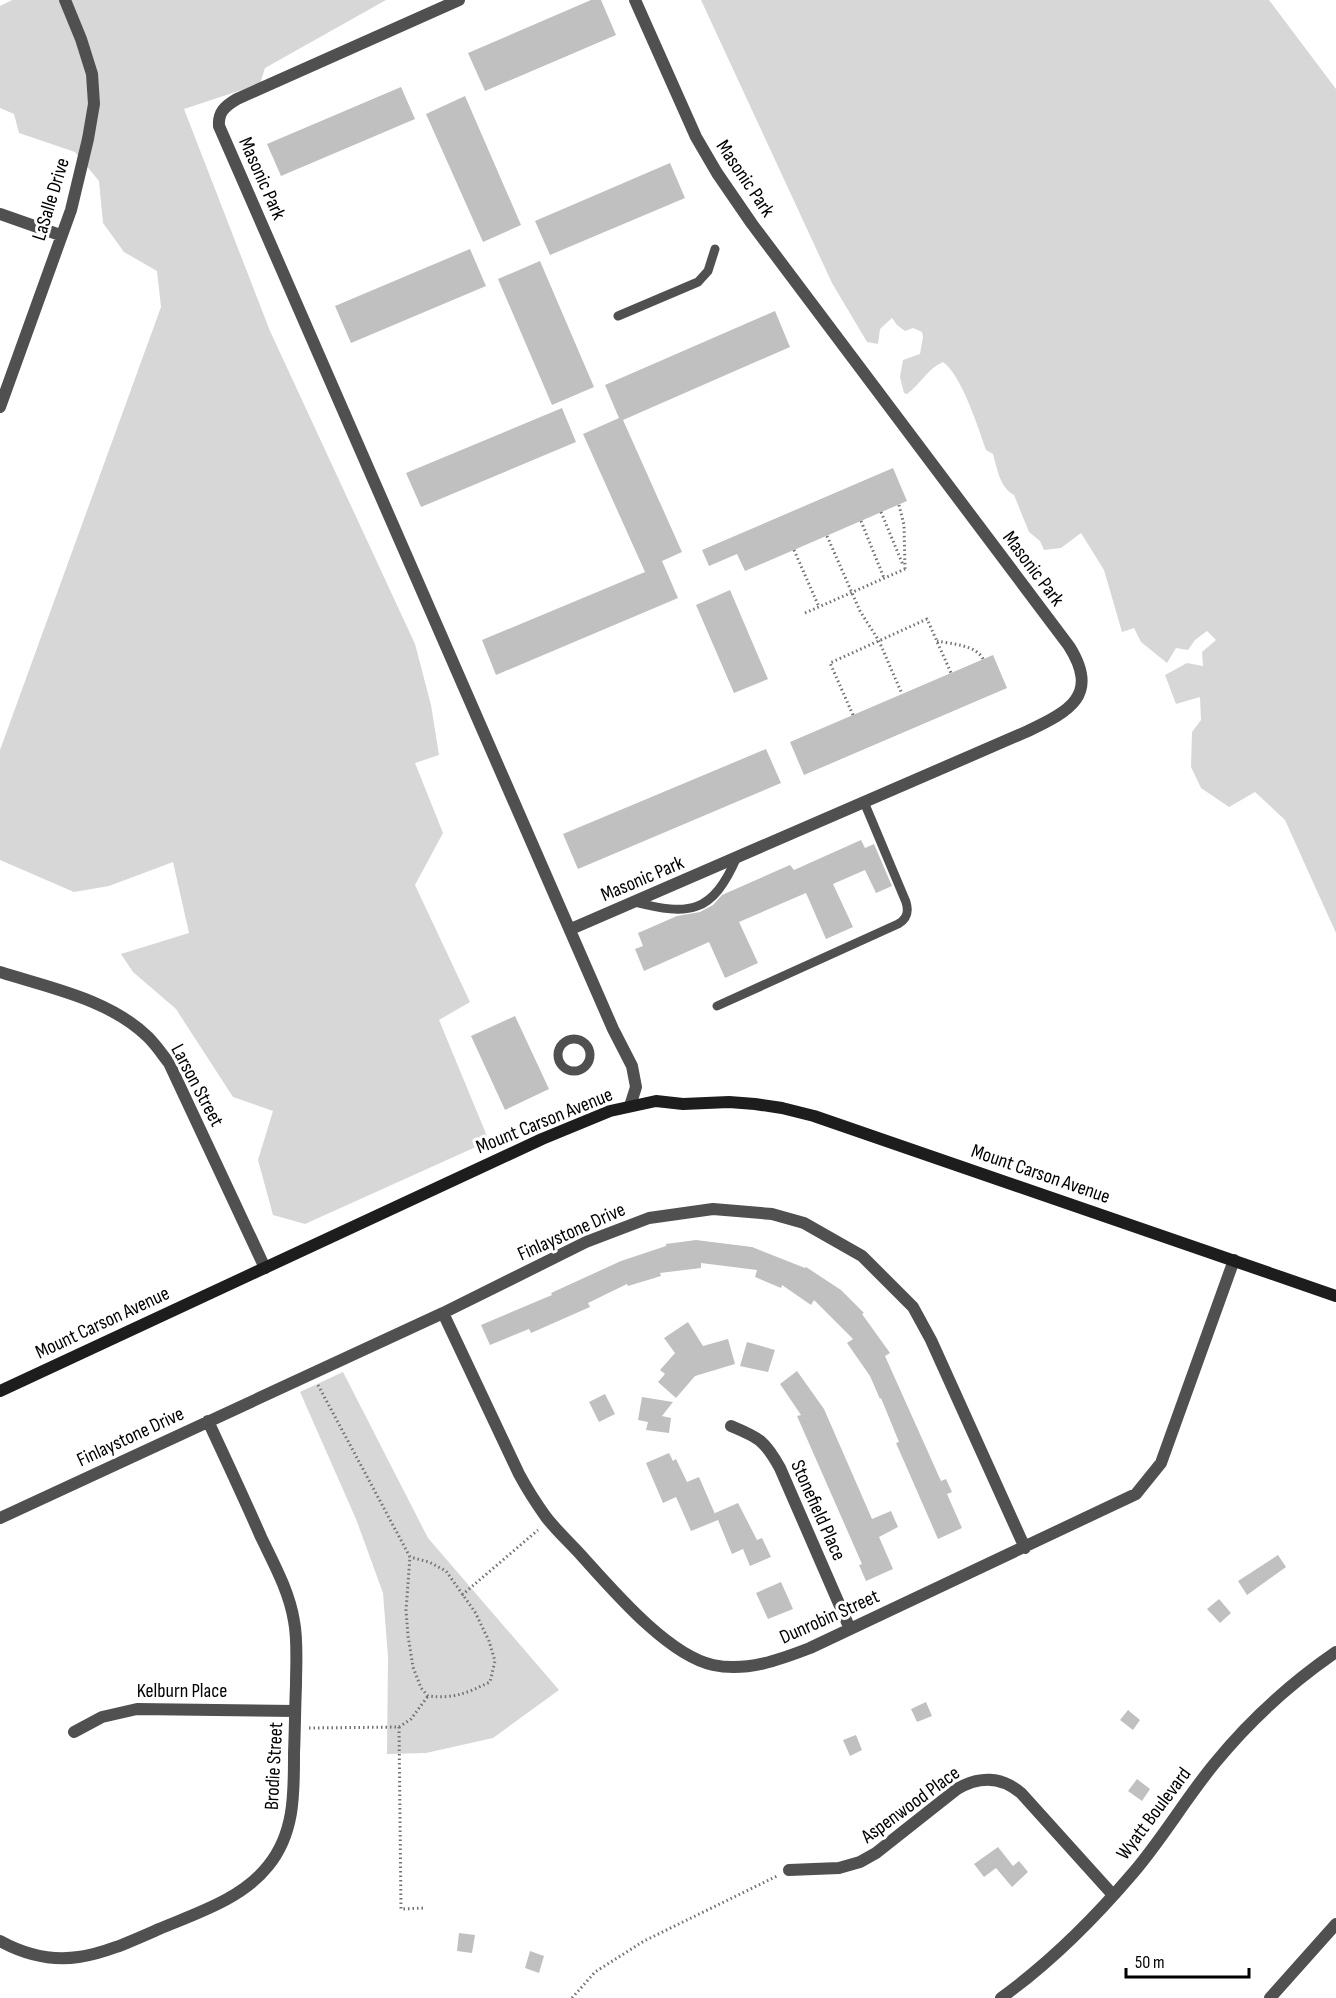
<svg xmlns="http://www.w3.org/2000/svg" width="1336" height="1998" font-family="'Sofia Sans Condensed',sans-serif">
  <rect width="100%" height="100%" fill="#fff"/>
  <path fill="#d7d7d7" d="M12,0H386L265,68L260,84L184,109L270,331L415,644L431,705L439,755L415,763L443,833L415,885L470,1002L439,1020L489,1141L305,1224L273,1215L258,1160L273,1111L233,1097L176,1009L133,972L121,954L189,933L173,862L109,886L74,892L0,860V750L161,307L157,271L124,252L103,223L99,181L75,152L19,133L14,114L0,108V6Z
    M701,0H1269L1336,89V933L1285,820L1255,792L1229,807L1201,788L1191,767L1192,732L1201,720L1200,697L1176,704L1165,675L1187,663L1203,666L1202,652L1216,640L1207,631L1195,640L1188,650L1176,648L1167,663L1141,642L1134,628L1122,632L1104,570L1081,533L1061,548L1044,550L1040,541L1029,532L1014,495C1000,488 997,468 993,454L986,450C978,427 962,376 943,362C927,369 921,384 907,394L904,393L900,377L903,360L920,354L923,337L922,332L913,328L905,331L897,325L892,318L880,329L878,344L867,342L832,283Z
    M343,1372L428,1538L559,1690L493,1738L426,1753L387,1754L388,1657L383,1593L356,1519L300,1392Z"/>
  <path fill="#c0c0c0" d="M591,0H601L616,35L485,91L468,53Z
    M401,87L415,119L281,176L267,144Z
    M465,96L521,225L483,242L426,114Z
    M670,163L685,198L550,255L535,221Z
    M470,249L486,286L351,343L335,306Z
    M540,261L594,387L552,405L498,279Z
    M775,311L790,347L623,420L682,552L662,561L678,598L496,675L482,640L645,572L583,434L619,418L605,385Z
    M562,408L576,442L421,507L406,473Z
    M893,468L907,501L745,571L737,554L709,566L702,550Z
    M730,590L768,679L734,693L696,605Z
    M993,655L1007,688L804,775L790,742Z
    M766,749L781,783L578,869L563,834Z
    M861,840L865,848L874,844L892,886L876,893L865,870L833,884L853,927L826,939L806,893L739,922L758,963L725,978L709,942L644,971L635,949L643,946L638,933L677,916L700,912L713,905L722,895L790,865L794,870Z
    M515,1016L549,1089L505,1110L471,1036Z
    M696,1240L752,1247L805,1268L806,1267L841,1290L864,1313L862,1314L890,1353L885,1356L941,1481L946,1479L952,1492L947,1494L962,1528L938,1539L896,1443L899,1442L881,1398L880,1399L870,1376L847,1343L853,1339L814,1300L811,1305L782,1285L781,1288L755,1277L757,1270L701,1263V1268L660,1273L661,1276L628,1286L627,1284L588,1303L590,1307L531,1333L529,1329L490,1345L481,1325L552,1295L551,1293L621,1261L666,1246V1244Z
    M688,1322L703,1346L728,1339L735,1364L695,1376L676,1398L658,1382L665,1374L660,1370L675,1353L664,1338Z
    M747,1342L775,1350L768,1372L740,1366Z
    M797,1371L824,1409L872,1519L891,1511L898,1527L879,1537L893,1569L866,1581L859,1565L862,1564L797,1416L801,1415L780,1384Z
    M605,1394L615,1414L599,1422L589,1402Z
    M642,1397L673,1402L662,1416L671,1418L669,1433L646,1430L648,1422L638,1420Z
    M669,1453L673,1461L676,1459L687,1482L699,1477L715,1514V1513L738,1503L757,1540L762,1538L771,1557L750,1566L743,1549L732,1554L718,1520L691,1531L676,1497L663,1503L646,1463Z
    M1278,1555L1286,1567L1247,1595L1238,1581Z
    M781,1582L793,1609L768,1619L756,1593Z
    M1219,1599L1231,1613L1220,1623L1207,1609Z
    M926,1702L932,1716L917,1722L911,1709Z
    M1128,1710L1140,1720L1133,1730L1120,1720Z
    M856,1735L862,1750L850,1756L843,1740Z
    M1137,1779L1150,1789L1142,1801L1128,1791Z
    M998,1847L1013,1866L1019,1861L1028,1872L1012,1887L996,1868L984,1877L974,1864Z
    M459,1933L475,1935L472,1953L457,1951Z
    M530,1951L544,1956L539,1973L525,1968Z"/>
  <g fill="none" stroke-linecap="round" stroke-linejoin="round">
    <path stroke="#727272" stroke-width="3" stroke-dasharray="1.5 3" stroke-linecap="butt" d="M899,505L904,525L905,569
      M881,512L903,565
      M861,521L884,578
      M827,536L860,611L879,641L902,694
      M794,550L819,607
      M805,613L905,569
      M937,641C952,644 976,645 983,659
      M853,715L830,663L927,619L951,673
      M318,1385L410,1557L406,1610L408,1636L413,1667L421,1688L428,1696C454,1699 467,1693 490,1682L495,1661L489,1641L475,1612L446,1571L429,1562L410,1557
      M462,1595L538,1530
      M399,1727L401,1909L425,1908
      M309,1728L399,1727L411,1719L428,1696
      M572,1998L595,1972L644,1941L777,1876"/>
    <path stroke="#505050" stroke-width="9" d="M618,316L698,282L708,271L715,249
      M634,902C690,916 712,914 737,857
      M717,1006L898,924C907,919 909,912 906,902L864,802
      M558 1055a16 16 0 1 1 32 0a16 16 0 1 1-32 0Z"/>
    <path stroke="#505050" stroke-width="12" d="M459,0L237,99C225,106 218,112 219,126L613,1029L632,1066L636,1087L630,1106
      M0,214L60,235
      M0,407L71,210L88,139L94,104L92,74L81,39L65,0
      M571,929L1028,731C1070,711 1100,695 1069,646L752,224L717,173L696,137L635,0
      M0,972C50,988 109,999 148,1037C156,1045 162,1054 169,1063L265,1268
      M443,1313L519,1474C527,1489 536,1503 546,1517C556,1530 569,1542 580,1554C611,1588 667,1655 713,1665C747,1672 779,1660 810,1648L1136,1494L1161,1463L1234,1260
      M731,1426C760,1438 765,1441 780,1468L850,1629
      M0,1518L443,1313L586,1242L649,1218L713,1209L772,1214L804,1223L862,1256L913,1307L931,1340L1025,1548
      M74,1732L102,1717L137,1709L295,1711
      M789,1870L839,1868L860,1862L876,1853L957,1789C979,1776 1001,1776 1021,1793L1113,1895
      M0,1941C60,1974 102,1954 159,1929C197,1913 242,1899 268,1866C295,1833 294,1793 294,1753C295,1730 295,1708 296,1685C296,1664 298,1642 294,1621C289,1591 274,1564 261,1537C244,1498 226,1460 208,1421
      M1270,1998L1336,1924"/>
    <path stroke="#505050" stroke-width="12" d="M1001,1998C1051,1962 1093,1920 1133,1873C1163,1838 1186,1798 1215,1763C1250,1720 1291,1683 1336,1652"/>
    <path stroke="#1d1d1d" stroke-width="12" d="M0,1391L542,1139L610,1111L656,1101L683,1104L729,1102L755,1104L782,1108L814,1116L1336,1296"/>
  </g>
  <g text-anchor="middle" stroke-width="6" stroke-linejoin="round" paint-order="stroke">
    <g font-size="20" fill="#000" stroke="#fff">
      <text transform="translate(263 178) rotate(66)" y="7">Masonic Park</text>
      <text transform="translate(746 178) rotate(56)" y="7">Masonic Park</text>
      <text transform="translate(50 199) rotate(-73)" y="7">LaSalle Drive</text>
      <text transform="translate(1034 568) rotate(53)" y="7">Masonic Park</text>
      <text transform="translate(642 878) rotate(-23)" y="7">Masonic Park</text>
      <text transform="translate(198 1085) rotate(62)" y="7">Larson Street</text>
      <text transform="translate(544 1120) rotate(-22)" y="7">Mount Carson Avenue</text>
      <text transform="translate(1041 1173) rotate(19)" y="7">Mount Carson Avenue</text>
      <text transform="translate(571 1231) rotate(-24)" y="7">Finlaystone Drive</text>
      <text transform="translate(102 1322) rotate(-25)" y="7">Mount Carson Avenue</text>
      <text transform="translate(130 1436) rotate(-25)" y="7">Finlaystone Drive</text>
      <text transform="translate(819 1510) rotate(66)" y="7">Stonefield Place</text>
      <text transform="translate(829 1616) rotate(-24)" y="7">Dunrobin Street</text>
      <text x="182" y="1697">Kelburn Place</text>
      <text transform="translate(273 1766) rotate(-87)" y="7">Brodie Street</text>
      <text transform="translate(910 1804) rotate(-36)" y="7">Aspenwood Place</text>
      <text transform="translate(1153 1813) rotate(-53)" y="7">Wyatt Boulevard</text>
    </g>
  </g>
  <path d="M1126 1968v9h123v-9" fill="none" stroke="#000000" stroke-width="3"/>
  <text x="1135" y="1968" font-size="18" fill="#000000" stroke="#ffffff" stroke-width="4.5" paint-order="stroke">50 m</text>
</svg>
